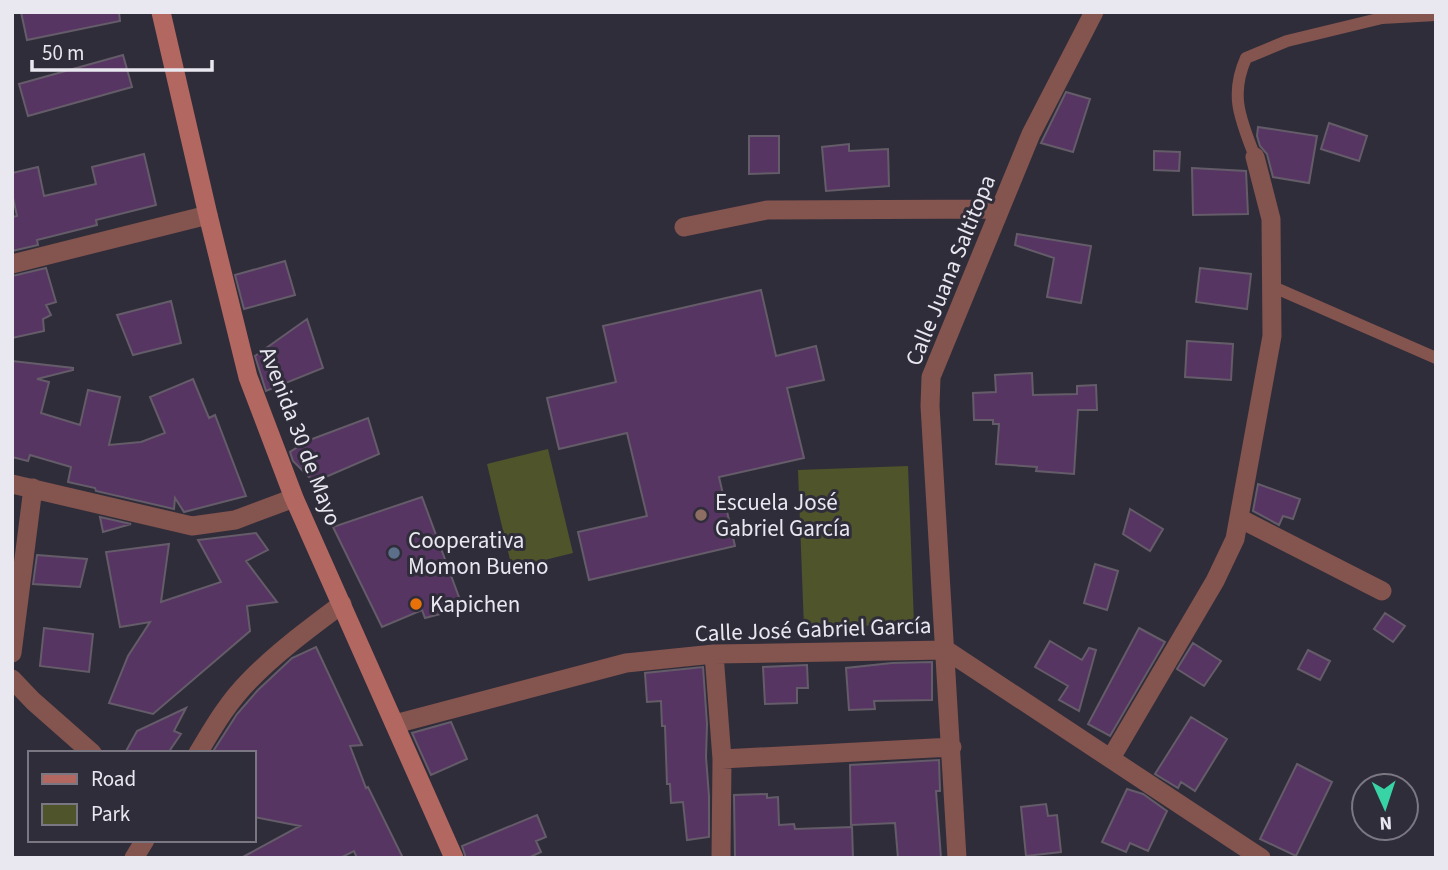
<svg xmlns="http://www.w3.org/2000/svg" width="1448" height="870" font-family="'Source Sans 3',sans-serif">
  <rect width="100%" height="100%" fill="#302d3a"/>
  <path fill="#50542a" d="M548,449L573,553L512,568L487,464Z
    M908,466L914,624L804,628L798,470Z"/>
  <path fill="#563563" stroke="#645c68" stroke-width="2" d="M21,12H119L120,21L27,40Z
    M123,55L132,87L28,116L19,84Z
    M1066,92L1090,99L1073,152L1041,143Z
    M1329,123L1367,136L1359,161L1321,149Z
    M1258,127L1317,136L1309,183L1273,177L1267,154L1260,146L1257,136Z
    M749,136H779V173L749,174Z
    M849,144V151L888,149L889,186L826,191L822,147Z
    M1154,151L1180,152L1179,171L1154,170Z
    M144,154L156,205L96,220L97,225L37,240L38,245L12,251V217L17,216L12,193V173L38,167L44,196L96,184L92,167Z
    M1192,168L1246,171L1248,214L1193,215Z
    M1017,234L1091,246L1081,303L1047,297L1054,258L1015,245Z
    M285,261L295,295L244,309L235,275Z
    M46,268L56,302L46,305L51,315L43,319L44,331L12,338V276Z
    M1200,268L1251,274L1247,309L1196,302Z
    M761,290L776,356L816,346L824,380L787,388L804,458L719,477L735,546L589,580L578,532L647,516L627,433L559,449L547,398L616,382L603,326Z
    M171,301L181,343L133,355L117,315Z
    M307,319L323,368L266,391L255,356Z
    M1187,341L1233,344L1231,380L1185,377Z
    M12,361L73,368V370L37,379L49,382L41,413L80,425L88,390L120,397L109,445L141,442L165,433L150,397L193,379L209,418L215,415L246,496L184,512L175,498L174,509L96,491L95,488L68,482L71,467L30,455L28,461L12,457Z
    M1032,373L1033,395L1077,394V386L1096,385L1097,410H1078L1074,474L1036,471L1037,467L996,464L999,424H993V420H974L973,393L996,392L995,375Z
    M368,418L379,454L314,482L293,461L290,452L307,441Z
    M1258,484L1300,499L1293,519L1283,516L1279,525L1253,511Z
    M422,497L463,608L425,618L422,610L382,627L333,527Z
    M1130,509L1163,529L1150,551L1123,534Z
    M100,517L131,524L103,532Z
    M256,533L268,550L246,561L277,602L247,606L250,631L153,714L109,703L128,656L150,622L120,627L106,552L169,544L161,602L221,582L198,540Z
    M37,555L87,559L80,587L33,584Z
    M1095,564L1118,571L1107,610L1084,603Z
    M1385,613L1405,626L1393,642L1374,629Z
    M44,628L93,634L89,672L40,666Z
    M1139,628L1165,642L1110,736L1088,724Z
    M1050,641L1082,660L1089,648L1096,650L1079,711L1059,700L1068,686L1035,667Z
    M1193,643L1221,661L1204,686L1177,669Z
    M316,647L362,745L350,746L366,788L368,787L403,858H357L354,851L340,858H241L300,826L254,817V753H212L237,714L258,690L292,658Z
    M1308,650L1330,661L1320,680L1298,669Z
    M932,662V700L874,701L875,709L849,710L846,668L892,663Z
    M807,665L808,688H797V703L765,704L763,667Z
    M703,667L707,724L706,757L709,796V837L687,840L683,802L671,803L670,784H667L665,726H662L661,701L647,702L645,673Z
    M186,708L174,731L181,734L168,753H125L137,731Z
    M1191,717L1227,739L1195,791L1181,782L1178,788L1155,774Z
    M451,722L467,759L431,775L412,733Z
    M939,760L940,791H936L941,858H898L895,823L851,825L850,765Z
    M1297,764L1332,782L1296,856L1260,839Z
    M1127,789L1143,794L1167,811L1148,851L1130,843L1126,852L1102,842Z
    M767,794V798L778,797L779,825L794,824L795,829L852,827L853,858H735L734,795Z
    M1046,804L1048,816L1057,815L1061,852L1026,856L1021,807Z
    M537,815L546,837L536,841L541,852L528,858H466L462,846Z"/>
  <g fill="none" stroke-linecap="round" stroke-linejoin="round">
    <path stroke="#84544f" stroke-width="12" d="M1255,157C1241,120 1229,96 1246,58L1287,41L1382,18L1436,15
      M1271,286L1436,358"/>
    <path stroke="#84544f" stroke-width="19" d="M684,227L767,210L1000,209
      M12,264L208,215
      M12,484L192,526L235,520L294,498
      M1239,518L1382,591
      M12,653L33,488
      M714,654L722,759L721,858
      M12,679L33,701L92,753
      M395,724L626,663L714,654L946,650L1261,858
      M198,753C213,728 228,702 249,681C277,652 310,628 342,604
      M1111,758L1215,581L1235,539L1272,336L1271,219L1255,157
      M722,759L952,747
      M134,858L145,840
      M957,858L930,406L931,377L1031,134L1094,12"/>
    <path stroke="#b26760" stroke-width="19" d="M161,12L208,215L248,377L294,498L454,858"/>
  </g>
  <circle fill="#8d6e63" stroke="#302d3a" stroke-width="2.5" cx="701" cy="515" r="7"/>
  <circle fill="#5c6f8a" stroke="#302d3a" stroke-width="2.5" cx="394" cy="553" r="7"/>
  <circle fill="#e8710a" stroke="#302d3a" stroke-width="2.5" cx="416" cy="604" r="7"/>
  <g text-anchor="middle" stroke-width="6" stroke-linejoin="round" paint-order="stroke">
    <g font-size="23" fill="#e9e7f0" stroke="#302d3a">
      <text transform="translate(950 270) rotate(-68)" y="8">Calle Juana Saltitopa</text>
      <text transform="translate(301 436) rotate(69)" y="8">Avenida 30 de Mayo</text>
      <text transform="translate(813 629) rotate(-2)" y="8">Calle José Gabriel García</text>
    </g>
    <g font-size="23" fill="#e9e7f0" stroke="#302d3a" text-anchor="start">
      <text x="715" y="510">Escuela José<tspan x="715" dy="26">Gabriel García</tspan></text>
      <text x="408" y="548">Cooperativa<tspan x="408" dy="26">Momon Bueno</tspan></text>
      <text x="430" y="612">Kapichen</text>
    </g>
  </g>
  <rect width="1448" height="870" fill="none" stroke="#e9e7f0" stroke-width="28"/>
  <rect x="28" y="751" width="228" height="91" fill="#302d3a" stroke="#7a7783" stroke-width="2"/>
  <rect x="42" y="774" width="35" height="10" fill="#b26760" stroke="#7a7783" stroke-width="2"/>
  <text x="91" y="786" font-size="21" fill="#e9e7f0">Road</text>
  <rect x="42" y="804" width="35" height="21" fill="#50542a" stroke="#7a7783" stroke-width="2"/>
  <text x="91" y="821" font-size="21" fill="#e9e7f0">Park</text>
  <g transform="translate(1385 807) rotate(177)"><circle r="33" fill="#302d3a" stroke="#7a7783" stroke-width="2"/>
  <path d="M0-5L12 26L0 18L-12 26Z" fill="#38d4a6"/>
  <text y="-10" font-size="19" font-weight="bold" text-anchor="middle" fill="#e9e7f0">N</text>
  </g>
  <path d="M32 60v10h180v-10" fill="none" stroke="#e9e7f0" stroke-width="3.5"/>
  <text x="42" y="60" font-size="21" fill="#e9e7f0" stroke="#302d3a" stroke-width="5" paint-order="stroke">50 m</text>
</svg>
